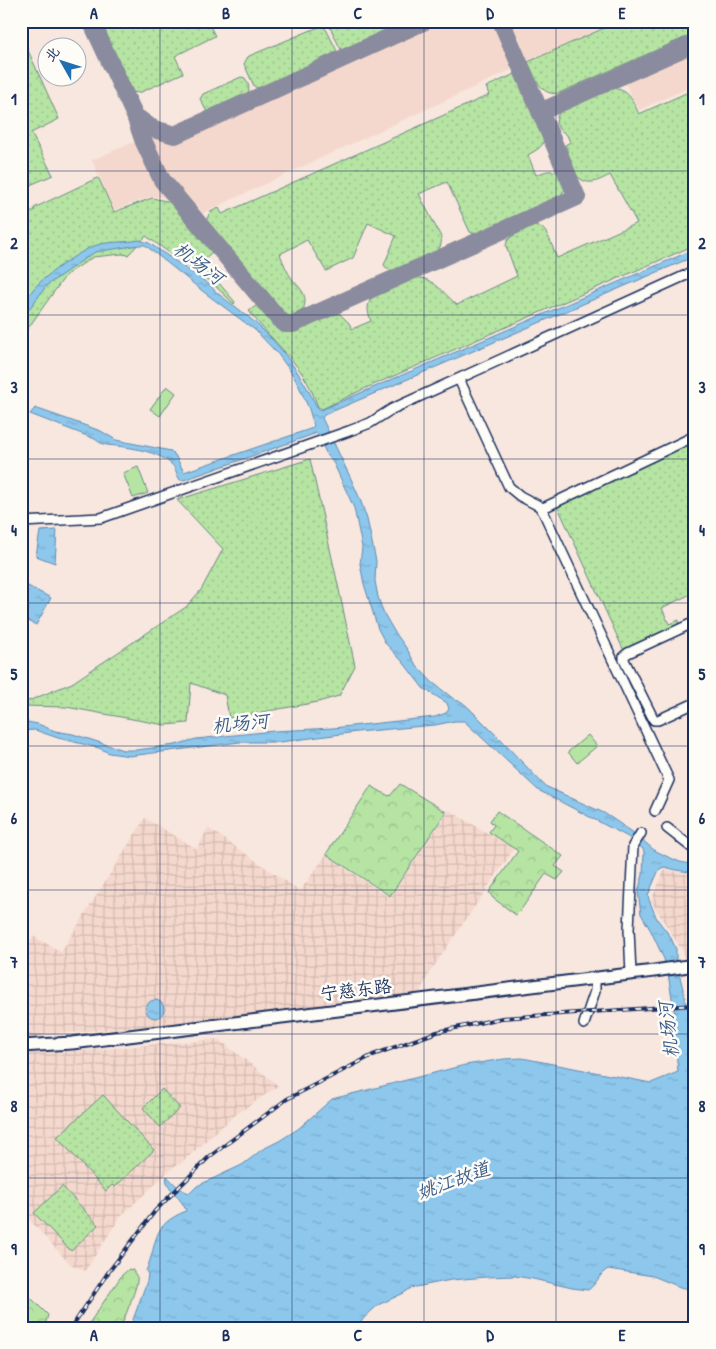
<svg xmlns="http://www.w3.org/2000/svg" width="716" height="1349" font-family="'Patrick Hand','LXGW WenKai TC',sans-serif">
  <defs>
    <pattern id="industrial-grid" width="8" height="8" patternUnits="userSpaceOnUse" patternTransform="scale(1.25)"><rect width="8" height="8" fill="#f5d8cd"/><path d="M0 4h8M4 0v8" fill="none" stroke="#d1bab2"/></pattern>
    <pattern id="grass-dots" width="8" height="8" patternUnits="userSpaceOnUse" patternTransform="scale(1.25)"><rect width="8" height="8" fill="#b6e4a2"/><path d="M2 2h.1M6 6h.1" fill="none" stroke="#9cc48e" stroke-width="1.8" stroke-linecap="round"/></pattern>
    <pattern id="forest-crowns" width="20" height="18" patternUnits="userSpaceOnUse" patternTransform="scale(1.25)"><rect width="20" height="18" fill="#b6e4a2"/><path d="M2 6a3 3 0 1 1 6 0M12 15a3 3 0 1 1 6 0" fill="none" stroke="#9cc48e"/></pattern>
    <pattern id="water-ripples" width="26" height="14" patternUnits="userSpaceOnUse" patternTransform="scale(1.25)"><rect width="26" height="14" fill="#8dc7ec"/><path d="M2 4q2-2 4 0t4 0M15 11q2-2 4 0t4 0" fill="none" stroke="#79abcd"/></pattern>
  </defs>
  <rect width="100%" height="100%" fill="#f8e7de"/>
  <filter id="ink" filterUnits="userSpaceOnUse"><feTurbulence type="fractalNoise" baseFrequency=".02" numOctaves="2"/><feDisplacementMap in="SourceGraphic" scale="10" xChannelSelector="R" yChannelSelector="G"/><feConvolveMatrix kernelMatrix="1 2 1 2 8 2 1 2 1" color-interpolation-filters="sRGB"/></filter>
  <g filter="url(#ink)">
    <path fill="#f5d8cd" d="M415,21H617L205,212L190,225L171,201L162,197H150L114,210L92,160L203,112L205,116Z
      M695,35V85L639,110L618,69Z"/>
    <path fill="url(#industrial-grid)" d="M449,810L514,849L430,972L419,994L217,1021L44,1035L33,1038H21V958L33,936L61,952L145,818L197,849L208,828L300,891L326,855L390,898Z
      M665,869L676,872L695,875V957L684,959L683,952L651,901Z
      M218,1039L273,1081L278,1086L234,1116L179,1165L178,1163L121,1216L85,1271L70,1264L22,1212L28,1149L21,1148V1054L91,1050Z"/>
    <path fill="url(#grass-dots)" stroke="#688a80" d="M101,21H209L208,22L215,36L175,56L183,73L139,93L132,92Z
      M332,21H418L347,52H344L340,48L330,27Z
      M620,21H695V33L559,93C540,97 535,76 528,62Z
      M321,26L326,29L337,51L336,57L261,90H260L254,86L244,64L247,58L249,56Z
      M21,35L59,119L31,133L53,175L21,189Z
      M517,73L545,135C545,147 536,150 528,155L536,175C548,170 554,168 564,177L566,188L560,196L480,233L474,234L470,232L447,182L419,194L441,237C442,243 441,247 436,252L396,271L387,269L384,265L396,236L368,223L353,258L326,271L307,240L280,254C283,262 287,272 292,279C295,283 299,286 302,291C308,300 305,313 294,316C288,318 284,316 280,312L209,226L206,221L210,212L219,208L222,214L489,95L486,87Z
      M241,77L245,78C248,83 250,87 248,93L211,111L207,112L200,99L203,94Z
      M613,88C631,91 632,100 639,114L695,89V245L366,388L322,409L318,407C314,396 309,384 303,375C287,351 265,333 249,311L257,305C264,312 273,326 283,330C300,336 322,314 340,314L349,323L352,329L371,321C367,311 366,303 374,295L413,278C432,275 444,294 457,305L517,276L506,246C507,238 512,236 519,233C524,230 529,227 533,226C547,222 552,248 557,258L637,223L610,175C598,181 588,187 577,176L565,145L570,142L567,135L559,129L556,123L557,117L561,109L565,106L604,89Z
      M97,178L99,179L114,212L152,198L166,201L171,203L212,252L201,262L235,302L234,304L212,283L146,236L128,255L122,254L93,257L66,275L21,338V217L35,210L34,208Z
      M695,441V566L689,569L695,581V592L662,608L669,624L679,620V624L677,627L627,650L623,649L557,505Z
      M310,459L338,585L355,666L339,696L318,702L229,718L225,695L191,683L188,723L165,725L66,707L21,706V704L72,683L186,607L201,590L223,549L177,500Z
      M162,1089L180,1108L160,1127L143,1108Z
      M103,1095L154,1150L115,1187L112,1185L106,1191L57,1137Z
      M62,1186L98,1225L71,1251L34,1213Z"/>
    <path fill="url(#forest-crowns)" stroke="#688a80" d="M400,784L446,812L390,896L326,854L371,786L387,795L390,796Z
      M497,811L563,856L555,866L564,872L557,880L546,874L520,911L516,915L493,898L489,892L518,851L489,832L494,825L490,821Z
      M129,1269L133,1270C133,1271 137,1277 137,1277C139,1285 124,1317 121,1328H86L122,1275Z
      M22,1293H26L48,1315L46,1322L43,1328H21V1295Z"/>
    <path fill="#b6e4a2" stroke="#688a80" d="M167,386L176,393L160,416L150,409Z
      M138,467L148,493L133,498L123,473Z
      M588,735L597,746L577,763L568,752Z"/>
    <path fill="url(#water-ripples)" stroke="#5f8ab3" d="M139,240L149,243L210,285L215,291C225,300 236,306 246,315C278,340 301,373 318,409L321,410L695,249V256L324,415L322,418L352,481L360,499L367,519L376,561L375,581L378,597L383,612L394,631L407,649L416,665L432,682L455,700L462,702L469,708L498,737L545,786L604,813L634,833L654,850L666,856L680,862L695,865V873L676,870L665,867L661,868L658,872L648,895L649,900L657,919L670,936L676,949V960L688,1010L695,1030V1290L680,1287L653,1276L608,1269C599,1274 597,1284 588,1290L572,1288L533,1279L515,1276L487,1277L451,1280L411,1288L404,1293L378,1305L365,1317L356,1328H130L147,1281L148,1274L146,1271C159,1240 150,1226 186,1211C182,1197 163,1187 167,1176C173,1183 181,1191 190,1193L197,1186L242,1165L254,1156L261,1150L279,1141L298,1129L332,1099L465,1065L504,1059L522,1058L651,1083L678,1072L675,1040L674,1010L669,980L664,959L651,931L641,914L638,891L643,875L644,852L643,849L628,837L538,790L464,721H455L435,725L357,732L280,742H240L130,756L109,753L99,748L58,738L35,730L21,731V722H27L38,724L55,731L73,734L123,750H136L175,745L196,739L274,731L333,728L435,717L446,713L449,709L447,703L423,688L403,662L386,644L378,629L364,584L360,564L362,547L354,508L334,464L326,453L317,433L184,480H180C176,474 176,467 170,463C158,452 134,448 117,446C108,445 103,446 95,439L30,414L35,408L101,431L116,440L171,451L175,455L184,472L310,429L314,426L309,409L298,384L291,372L277,353L255,330L205,293L145,245H139L95,252L83,260L47,285L21,320C21,310 25,299 32,291C41,278 82,249 97,245C111,241 125,243 139,240Z
      M57,530L55,563L36,556L40,531Z
      M24,584L51,598L36,625L21,617V590Z
      M146 1009a9 9 0 1 1 18 0a9 9 0 1 1-18 0Z"/>
    <g fill="none" stroke-linecap="round" stroke-linejoin="round">
      <path stroke="#8a8b9e" stroke-width="18" d="M91,21L135,116L150,127L157,130L175,135L425,21
        M540,112L695,43
        M135,116L144,142L162,180L278,318L285,324H293L577,197L501,21"/>
      <defs>
        <path id="minor" d="M459,379L509,487L520,496L541,507L669,780L655,811
          M541,509L695,436
          M21,522L101,518L349,431L370,423L392,409L695,271
          M695,622L628,653L624,656V660L654,720H658L695,703
          M667,828L695,850
          M631,974L629,929L633,846L641,833
          M584,1024L595,991V979"/>
        <path id="major" d="M21,1046L72,1043L654,971L695,965"/>
      </defs>
      <use href="#minor" stroke="#1b2f5e" stroke-width="12"/>
      <use href="#major" stroke="#1b2f5e" stroke-width="15"/>
      <use href="#minor" stroke="#fdfcf7" stroke-width="9"/>
      <use href="#major" stroke="#fdfcf7" stroke-width="11"/>
      <defs>
        <path id="rail" d="M71,1328L107,1274L155,1211L209,1157L287,1099L373,1055L437,1032L502,1018L695,1005"/>
      </defs>
      <use href="#rail" stroke="#1b2f5e" stroke-width="4"/>
      <use href="#rail" stroke="#fdfcf7" stroke-width="2" stroke-dasharray="5.5" stroke-linecap="butt"/>
    </g>
  </g>
  <path fill="none" stroke="#1b2f5e" stroke-width="1" stroke-opacity="0.55" d="M160,21V1328M292,21V1328M424,21V1328M556,21V1328M21,171H695M21,315H695M21,459H695M21,603H695M21,746H695M21,890H695M21,1034H695M21,1178H695"/>
  <g text-anchor="middle" stroke-width="5" stroke-linejoin="round" paint-order="stroke">
    <g font-size="18" fill="#1b2f5e" stroke="#fdfcf7">
      <text transform="translate(356 990) rotate(-7)" y="6">宁慈东路</text>
    </g>
    <g font-size="19" font-style="italic" fill="#3d5d89" stroke="#fdfcf7">
      <text transform="translate(199 263) rotate(37)" y="7">机场河</text>
      <text transform="translate(240 723) rotate(-6)" y="7">机场河</text>
      <text transform="translate(668 1030) rotate(-97)" y="7">机场河</text>
      <text transform="translate(453 1180) rotate(-20)" y="7">姚江故道</text>
    </g>
  </g>
  <rect width="716" height="1349" fill="none" stroke="#fdfcf7" stroke-width="55"/>
  <g transform="translate(62 62) rotate(309)"><circle r="24" fill="#fdfcf7" stroke="#a3aaba"/>
  <path d="M0-4L9 19L0 12L-9 19Z" fill="#1f6fb2"/>
  <text y="-8" font-size="14" font-weight="bold" text-anchor="middle" fill="#1b2f5e">北</text>
  </g>
  <rect x="28" y="28" width="660" height="1294" fill="none" stroke="#1b2f5e" stroke-width="2"/>
  <g font-size="16" text-anchor="middle" font-weight="bold" fill="#1b2f5e">
    <text x="94" y="19">A</text>
    <text x="226" y="19">B</text>
    <text x="358" y="19">C</text>
    <text x="490" y="19">D</text>
    <text x="622" y="19">E</text>
    <text x="14" y="105">1</text>
    <text x="702" y="105">1</text>
    <text x="14" y="249">2</text>
    <text x="702" y="249">2</text>
    <text x="14" y="393">3</text>
    <text x="702" y="393">3</text>
    <text x="14" y="536">4</text>
    <text x="702" y="536">4</text>
    <text x="14" y="680">5</text>
    <text x="702" y="680">5</text>
    <text x="14" y="824">6</text>
    <text x="702" y="824">6</text>
    <text x="14" y="968">7</text>
    <text x="702" y="968">7</text>
    <text x="14" y="1112">8</text>
    <text x="702" y="1112">8</text>
    <text x="14" y="1255">9</text>
    <text x="702" y="1255">9</text>
    <text x="94" y="1341">A</text>
    <text x="226" y="1341">B</text>
    <text x="358" y="1341">C</text>
    <text x="490" y="1341">D</text>
    <text x="622" y="1341">E</text>
  </g>
</svg>
